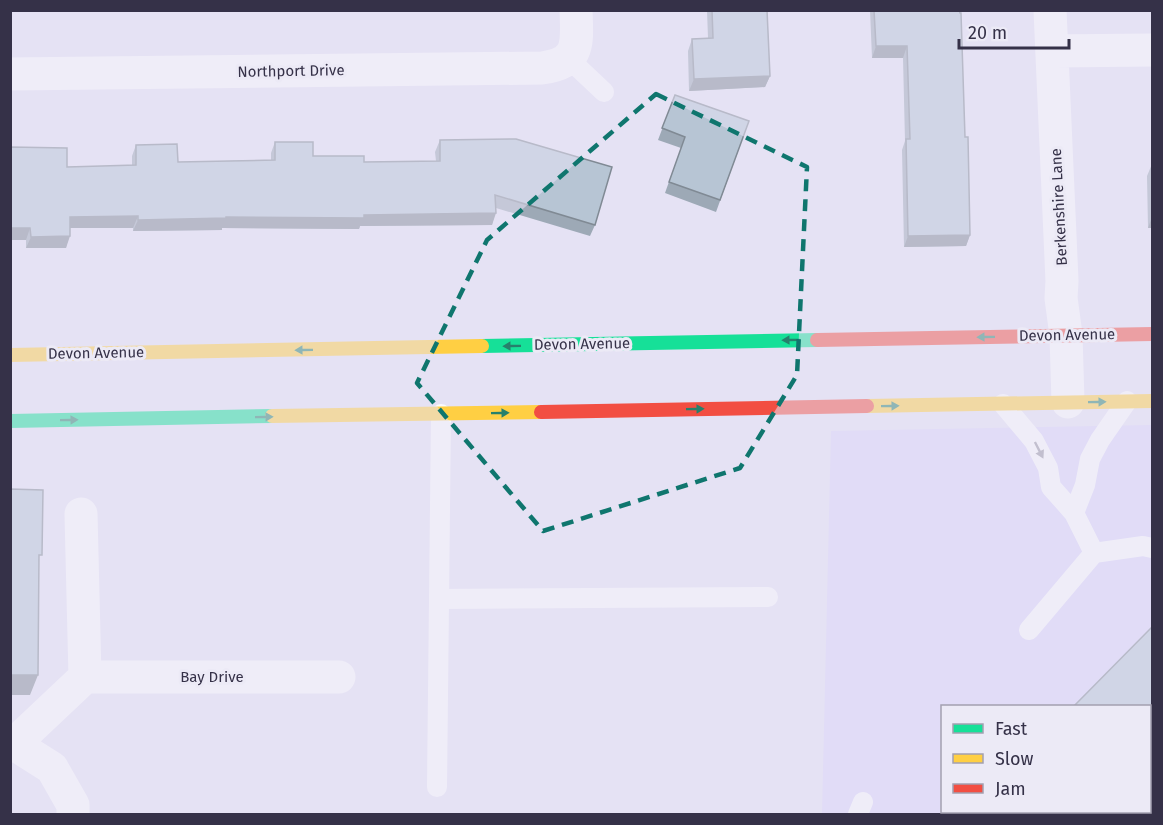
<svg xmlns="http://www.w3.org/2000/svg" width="1163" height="825" font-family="'Fira Sans',sans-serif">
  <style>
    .built { fill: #dbd5fa; fill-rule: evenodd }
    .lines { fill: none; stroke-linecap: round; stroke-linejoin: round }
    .lane { stroke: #fbfbfd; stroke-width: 20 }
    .street { stroke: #fbfbfd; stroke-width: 33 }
    .fast { stroke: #16e098; stroke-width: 14 }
    .slow { stroke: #ffcf43; stroke-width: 14 }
    .jam { stroke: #f24e42; stroke-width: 14 }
    .wall { fill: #9da9b6 }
    .shaded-wall { fill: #808a94 }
    .building { fill: #b7c5d4; stroke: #808a94; stroke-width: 1.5 }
    .oneway { fill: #27806c }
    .oneway2 { fill: #9896a2 }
    .marked { fill: none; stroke: #0f766e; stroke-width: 4.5; stroke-dasharray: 12 8; stroke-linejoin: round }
    .labels { text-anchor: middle; stroke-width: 6; stroke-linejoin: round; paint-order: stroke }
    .street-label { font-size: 15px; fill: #353148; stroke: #eceaf6 }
  </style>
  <rect width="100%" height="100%" fill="#e5e2f4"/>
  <!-- built -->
  <path class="built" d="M1152 425V814H822L831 431ZM942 706H1150V812H942Z"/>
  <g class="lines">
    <!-- lane -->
    <path class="lane" d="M569 59 604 92
      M1003 404 1034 441 1048 468 1051 487 1074 513 1094 553
      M1074 513 1085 485 1090 459 1100 440 1127 401
      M439 599 768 597
      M1029 630 1094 553 1143 546 1152 548
      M437 787 441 414
      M858 814 863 802"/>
    <!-- street -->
    <path class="street" d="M1050 10 1062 281 1061 298 1066 335 1068 402
      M1052 51 1152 50
      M10 74 542 68C581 63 577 43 576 10
      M85 677H339
      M10 744H14L52 768 73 805V814
      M14 744 85 677 81 514"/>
    <!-- fast -->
    <path class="fast" d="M482 346 817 340
      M10 421 272 416"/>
    <!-- slow -->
    <path class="slow" d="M10 355 482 346
      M867 406 1152 401
      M272 416 541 412"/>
    <!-- jam -->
    <path class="jam" d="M817 340 1152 334
      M541 412 867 406"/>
  </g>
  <!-- wall -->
  <path class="wall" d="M707 10H767L770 76 765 87 689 91 688 51 692 39 708 38Z
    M870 10H959L965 137 970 235 966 246 904 247 902 150 905 141 903 58H872Z
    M675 95 749 121 716 212 665 193 681 148 658 140Z
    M440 140 595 225 590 236 496 208 492 225 360 226 359 229 222 228V230L133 231V228H70L66 248H26V240H10L67 167 132 166V156L136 145 178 162 271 160V153L275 142 313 156 364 162 436 161 435 152Z
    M1152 164V228H1148L1147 176Z"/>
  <!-- shaded-wall -->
  <path class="shaded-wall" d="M876 46H907L903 58H872Z
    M770 76 765 87 689 91 694 79Z
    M496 213 492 225 360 226 359 229 222 228V230L133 231 138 220 226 217Z
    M138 216 133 228H66L70 217Z
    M1152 217V228H1148Z
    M10 228H30L26 240H10Z
    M970 235 966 246 904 247 908 236Z
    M70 236 66 248H26L31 237Z
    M10 675H38L30 695H10Z"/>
  <!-- building -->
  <path class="building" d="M712 10H767L770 76 694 79 692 39 713 38Z
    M874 10H959L960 13H961L965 137H968L970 235 908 236 906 139H910L907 46H876Z
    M675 95 749 121 720 200 669 182 685 137 662 128Z
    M516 139 612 167 595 225 495 195 496 213 364 215V218L226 217V218L138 220V216L70 217V236L31 237 30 228H10V147L67 148V167L136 165V145L177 144 178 162 275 160V142H313V156H364V162L440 161V140Z
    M10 489 43 490 42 555H39L38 675H10Z
    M1151 628 1152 630V814H967L970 812H1149V706H1074Z"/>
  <!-- one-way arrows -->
  <defs><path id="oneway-solid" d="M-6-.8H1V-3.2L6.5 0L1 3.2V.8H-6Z" transform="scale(1.5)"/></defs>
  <g class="oneway">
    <use href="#oneway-solid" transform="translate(986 337) rotate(179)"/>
    <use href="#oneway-solid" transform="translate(791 340) rotate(179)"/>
    <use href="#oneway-solid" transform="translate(512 346) rotate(179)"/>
    <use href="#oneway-solid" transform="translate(304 350) rotate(179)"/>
    <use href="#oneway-solid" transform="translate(1097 402) rotate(-1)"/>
    <use href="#oneway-solid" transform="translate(890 406) rotate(-1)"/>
    <use href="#oneway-solid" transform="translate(695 409) rotate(-1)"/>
    <use href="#oneway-solid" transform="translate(500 413) rotate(-1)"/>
    <use href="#oneway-solid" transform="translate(264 417) rotate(-1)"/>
    <use href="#oneway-solid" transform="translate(69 420) rotate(-1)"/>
  </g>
  <use class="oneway2" href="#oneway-solid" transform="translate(1039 450) rotate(63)"/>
  <!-- marked area -->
  <path d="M0 0H1163V825H0ZM656 94 807 167 797 375 740 468 543 531 417 383 487 240Z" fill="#e5e2f4" fill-opacity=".55" fill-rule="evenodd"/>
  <path class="marked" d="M656 94 807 167 797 375 740 468 543 531 417 383 487 240Z"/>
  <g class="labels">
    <!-- street labels -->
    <g class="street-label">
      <text transform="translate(291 71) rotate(-1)" y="5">Northport Drive</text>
      <text transform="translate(1059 207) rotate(-93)" y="5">Berkenshire Lane</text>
      <text transform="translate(1067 335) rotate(-1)" y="5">Devon Avenue</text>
      <text transform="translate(582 344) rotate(-1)" y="5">Devon Avenue</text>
      <text transform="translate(96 353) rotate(-1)" y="5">Devon Avenue</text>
      <text x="212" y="682">Bay Drive</text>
    </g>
  </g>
  <!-- border -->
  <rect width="1163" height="825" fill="none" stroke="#353148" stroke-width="24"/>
  <!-- legend -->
  <rect x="941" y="705" width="210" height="108" fill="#eceaf6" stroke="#a3a0b0" stroke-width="1.5"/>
  <rect x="953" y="724" width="30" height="9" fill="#16e098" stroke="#a3a0b0" stroke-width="1.5"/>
  <text x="995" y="735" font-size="18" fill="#353148">Fast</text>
  <rect x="953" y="754" width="30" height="9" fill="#ffcf43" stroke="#a3a0b0" stroke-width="1.5"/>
  <text x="995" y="765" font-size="18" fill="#353148">Slow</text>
  <rect x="953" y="784" width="30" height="9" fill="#f24e42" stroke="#a3a0b0" stroke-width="1.5"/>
  <text x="995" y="795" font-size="18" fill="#353148">Jam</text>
  <!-- scale -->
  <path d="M959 39v9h110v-9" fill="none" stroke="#353148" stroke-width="3"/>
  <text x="968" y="39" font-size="18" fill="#353148" stroke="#eceaf6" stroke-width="4.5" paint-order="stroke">20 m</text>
</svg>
